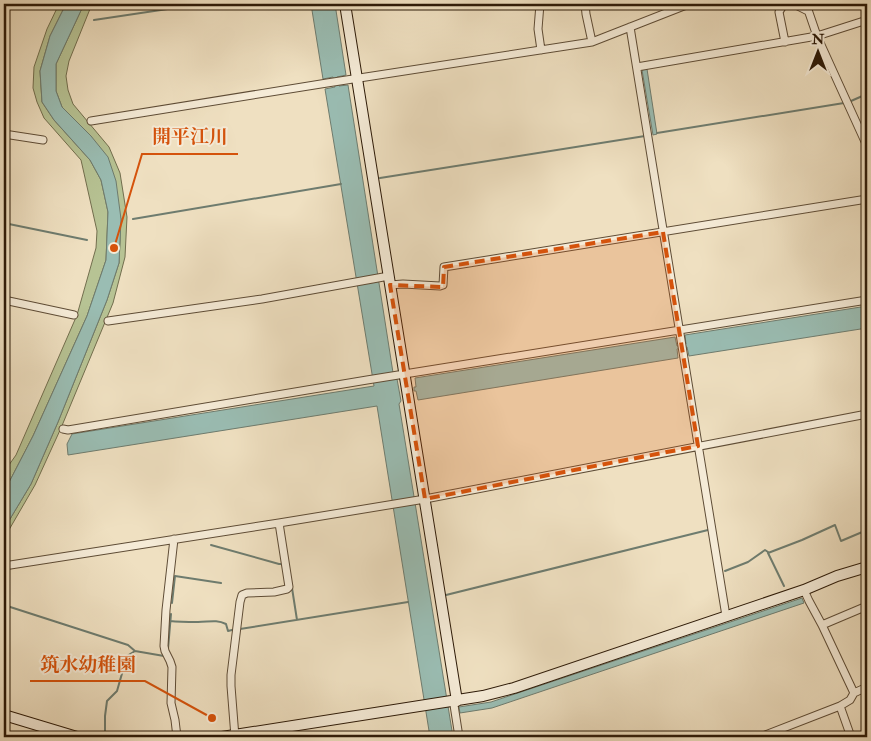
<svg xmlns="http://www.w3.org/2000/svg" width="871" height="741" font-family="'IM FELL Double Pica','Noto Serif JP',serif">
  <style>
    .green { fill: #b7c394; stroke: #726e4e }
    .water { fill: #9abdb3; stroke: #6e7c6f }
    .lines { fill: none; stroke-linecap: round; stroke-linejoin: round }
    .stream { stroke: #6e7c6f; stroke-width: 2 }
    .street-casing { stroke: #5e4c36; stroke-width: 9 }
    .secondary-casing { stroke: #2d1a08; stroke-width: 12 }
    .street { stroke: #f5ebd7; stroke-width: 7 }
    .secondary { stroke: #f5ebd7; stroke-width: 10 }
    .marked { fill: #d5530c; fill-opacity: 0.2; stroke: #d5530c; stroke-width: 4; stroke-dasharray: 10 6; stroke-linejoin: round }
    .leader { fill: none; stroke: #d5530c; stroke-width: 2 }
    .callout-dot { fill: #d5530c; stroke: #f5ebd7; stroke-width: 2 }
    .callout-label { font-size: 19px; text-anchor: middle; font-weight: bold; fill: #d5530c; stroke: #f5ebd7; stroke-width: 4; stroke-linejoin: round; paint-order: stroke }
  </style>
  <rect width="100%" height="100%" fill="#efe0c1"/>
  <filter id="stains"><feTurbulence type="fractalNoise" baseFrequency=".004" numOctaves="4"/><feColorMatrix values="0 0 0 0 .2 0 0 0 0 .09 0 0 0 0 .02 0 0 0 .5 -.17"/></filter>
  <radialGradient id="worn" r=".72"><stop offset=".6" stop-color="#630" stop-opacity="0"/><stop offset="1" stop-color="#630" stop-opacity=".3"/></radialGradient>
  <!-- green -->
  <path class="green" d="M59 4H66L50 36 40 71 42 102 54 120 90 160 101 180 108 212 106 260 87 316 33 436 4 492V472L16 455 77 315 96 248 97 231 81 160 44 118 37 102 33 88 34 67 47 29Z
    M84 4H92L69 61 66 76 68 90 73 104 109 147 120 173 127 217 125 257 113 303 61 428 35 485 6 535 4 541V529L31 484 58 422 107 300 119 263 121 219 91 136 62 107 56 91V64Z"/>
  <!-- water -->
  <path class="water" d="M66 4H84L56 64V91L62 107 91 136 108 157 116 181 121 219 119 263 107 300 58 422 31 484 4 529V492L33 436 87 316 106 260 108 212 101 180 90 160 54 120 42 102 40 71 50 36Z
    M311 4H335L346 75 337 77 339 86 348 85 394 379H397L401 401 399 404 453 737H430L377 406 68 455 67 444 72 434 374 386 325 89 335 87 333 77 323 79Z
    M647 69 657 134 653 135 642 70Z
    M867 306V328L689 356 687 347 677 349 678 358 418 400 416 391H414V387H416L415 378 675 337 677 346 686 344 685 335Z
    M802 598 804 603 492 708 460 713 459 707 491 702Z"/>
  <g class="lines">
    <!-- stream -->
    <path class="stream" d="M32 4H36
      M94 20 201 4
      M851 101 867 94
      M657 133 844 103
      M380 178 645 136
      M133 219 341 184
      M4 223 87 240
      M211 545 279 564H282
      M725 571 748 562 765 550 768 552
      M784 586 768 553 802 540 835 525 841 541 867 530
      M292 588 297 620
      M446 595 708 530
      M172 603 175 576 221 583
      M4 605 128 645 135 651
      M170 621C179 622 189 622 198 622 209 622 216 619 226 624L228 631 232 630
      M240 629 408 602
      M168 649 171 614
      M107 737H105V716L107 701 117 691 127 656 135 651 164 656"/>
    <defs>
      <path id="street" d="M540 4 538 29 541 50
        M585 4 586 14 592 42
        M784 4 779 12 785 42
        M794 4 808 11
        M806 4 817 36 867 146
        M630 27 726 616
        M637 67 817 36 867 20
        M91 121 327 83 592 42 689 4
        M4 134 43 140
        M390 285 403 284 440 286 443 285 444 267 867 199
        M4 300 74 315
        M108 321 262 299 389 276
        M63 429 68 430 367 380 867 300
        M174 539 166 610 164 646 165 651 170 661 172 667 171 703 175 720 177 737
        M4 566 279 523 425 499 867 414
        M804 590 809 601 822 625 854 693
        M822 625 867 606
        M457 701 454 705 459 737
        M840 706 851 737
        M235 737 231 686V675L240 602 242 595 247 593 274 592 287 589 289 587 279 523
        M760 737 840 706 850 700 854 693 867 687"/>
      <path id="secondary" d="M345 4 457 701
        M4 715 77 737
        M222 737 483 696 514 688 804 590 837 576 867 567"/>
    </defs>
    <!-- street casing -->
    <use href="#street" class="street-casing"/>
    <!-- secondary casing -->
    <use href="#secondary" class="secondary-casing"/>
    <!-- street -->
    <use href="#street" class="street"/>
    <!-- secondary -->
    <use href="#secondary" class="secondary"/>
  </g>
  <!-- marked area -->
  <path class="marked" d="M663 232 698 446 425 499 390 285 443 287 444 267Z"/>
  <!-- callouts -->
  <path class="leader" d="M114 248L142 154H238M212 718L145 681H30"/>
  <g class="callout-dot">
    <circle cx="114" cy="248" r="5"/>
    <circle cx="212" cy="718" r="5"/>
  </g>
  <g class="callout-label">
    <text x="190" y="143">開平江川</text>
    <text x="88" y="671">筑水幼稚園</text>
  </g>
  <!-- margin -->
  <rect width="871" height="741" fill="none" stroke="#efe0c1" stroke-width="20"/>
  <rect x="5" y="5" width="861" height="731" fill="none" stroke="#2d1a08" stroke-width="2.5"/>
  <rect x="10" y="10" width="851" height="721" fill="none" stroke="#2d1a08"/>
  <!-- north arrow -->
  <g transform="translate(818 52)" stroke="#f5ebd7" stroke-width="4" paint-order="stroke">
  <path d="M0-4L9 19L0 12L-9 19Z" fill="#2d1a08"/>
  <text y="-8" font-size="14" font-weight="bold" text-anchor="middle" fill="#2d1a08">N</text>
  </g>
  <rect width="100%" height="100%" filter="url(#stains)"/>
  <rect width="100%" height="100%" fill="url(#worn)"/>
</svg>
